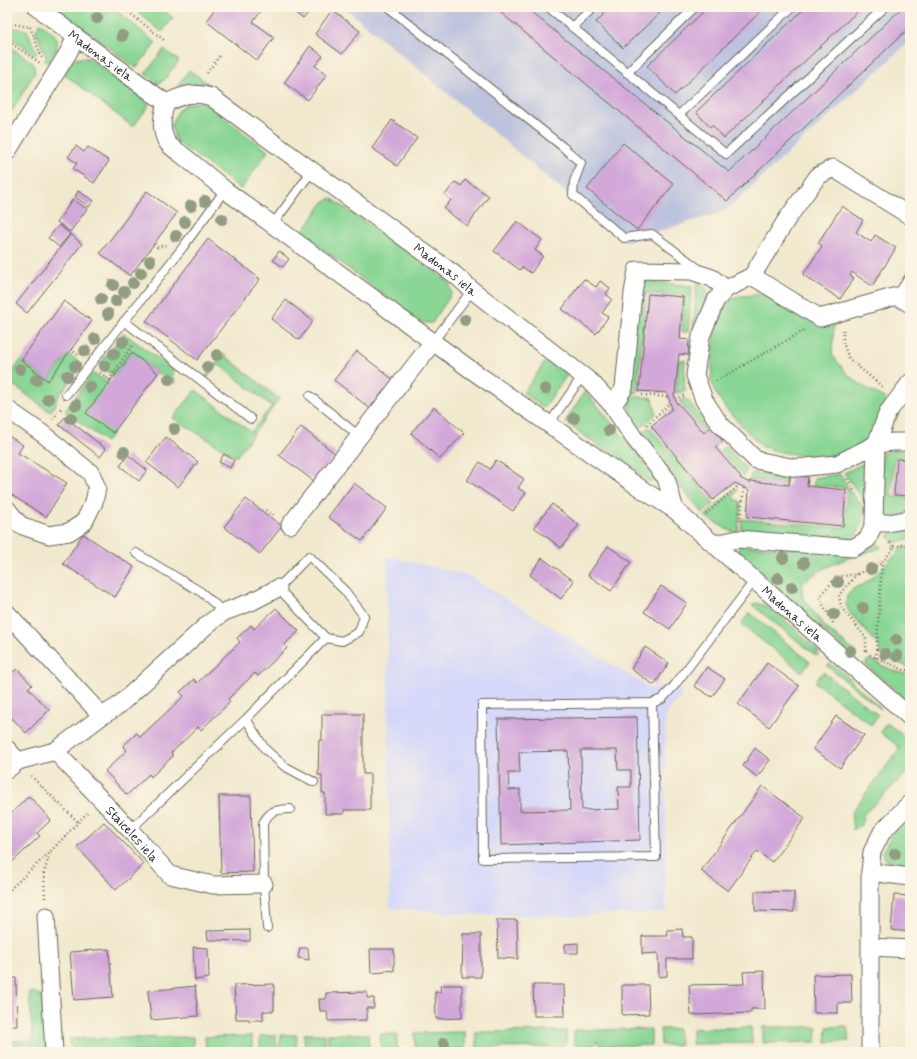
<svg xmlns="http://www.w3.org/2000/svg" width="917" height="1059" font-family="Mynerve,sans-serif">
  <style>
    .built { fill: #d5d8f9 }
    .industrial { fill: #bdc3de }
    .green { fill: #89d695; stroke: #527958 }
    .building { fill: #d2a8d9; fill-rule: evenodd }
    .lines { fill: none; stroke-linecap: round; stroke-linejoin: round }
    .lane-casing { stroke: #67645a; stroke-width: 10 }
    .street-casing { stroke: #67645a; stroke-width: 19 }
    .path { stroke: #67645a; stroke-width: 2.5; stroke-dasharray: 1 3; stroke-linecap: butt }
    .lane { stroke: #fff; stroke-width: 8 }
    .street { stroke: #fff; stroke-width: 17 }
    .tree { fill: #919c83 }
    .labels { text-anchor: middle; stroke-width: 3; stroke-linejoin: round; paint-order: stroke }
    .street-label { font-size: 13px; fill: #1c1c1c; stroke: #fcf5e5 }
  </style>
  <rect width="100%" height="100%" fill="#fcf5e5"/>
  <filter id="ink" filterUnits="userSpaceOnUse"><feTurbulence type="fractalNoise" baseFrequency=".025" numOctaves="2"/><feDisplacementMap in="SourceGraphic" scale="8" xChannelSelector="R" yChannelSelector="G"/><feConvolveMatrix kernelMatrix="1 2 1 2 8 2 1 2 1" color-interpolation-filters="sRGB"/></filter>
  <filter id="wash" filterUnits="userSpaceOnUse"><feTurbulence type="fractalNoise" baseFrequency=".012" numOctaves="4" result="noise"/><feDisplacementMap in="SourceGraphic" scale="16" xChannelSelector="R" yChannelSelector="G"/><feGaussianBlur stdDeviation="0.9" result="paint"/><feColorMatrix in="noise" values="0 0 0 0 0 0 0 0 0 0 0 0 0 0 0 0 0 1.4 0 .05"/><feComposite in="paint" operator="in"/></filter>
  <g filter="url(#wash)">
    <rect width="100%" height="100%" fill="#f1e9ce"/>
    <!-- built -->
    <path class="built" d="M387 556 468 575 650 688 664 687 668 682 683 694 665 716 666 912 575 916 481 915 390 908Z"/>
    <!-- industrial -->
    <path class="industrial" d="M344 7H910V41L725 211 625 242Z"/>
    <!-- green -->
    <path class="green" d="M56 7H112L156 43 136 68Z
      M131 7H159L173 18 162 32Z
      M40 23C61 38 62 41 48 63L45 61 46 56 37 35 36 29Z
      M8 27 27 30 37 53 34 55 12 38Z
      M7 47 12 48 33 63 35 72 12 111H7Z
      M164 49 179 61 164 80 158 83 145 74Z
      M81 58H88L148 103V107L133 127 64 74 73 59Z
      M189 70 210 85 193 83 177 86Z
      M203 102 268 151 241 189 176 141 171 126C179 106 182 103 203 102Z
      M331 198 449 282 452 293 432 323H420L306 236 304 229 324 202Z
      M641 277 653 278 654 282 692 286 688 332H682L684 295 646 293 637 393H631L636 290Z
      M697 282C717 290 704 302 698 315 695 319 694 325 693 330Z
      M767 294 826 325 834 323 832 355 848 375 864 387 886 399 878 422 866 444 829 459 780 452 762 447 726 409 715 392 711 380 715 330 722 310 731 300 740 296Z
      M123 334 126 335 175 371 172 375 175 383 158 373 132 353 114 376 99 365Z
      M68 354 82 364 56 400V404L50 412 7 380 21 360 48 381Z
      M223 354 279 399 236 457 173 418 196 390 251 432 272 406 218 364 206 379 205 378Z
      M548 358 567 375 544 408 523 393Z
      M679 360H685L684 384 686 391 676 393Z
      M93 373 109 384 113 433 106 442 65 411Z
      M585 391 656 476V482L648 481 565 422Z
      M630 396 653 398 656 414 636 432C631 420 629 409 630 396Z
      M687 399 708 426 703 430 679 401Z
      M649 427 714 504 703 513 638 436Z
      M726 446 747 470 743 477 720 450Z
      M894 450 910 452V458L895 457 891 496 910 498V514L881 520 882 454Z
      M866 462 868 472 864 501 844 473Z
      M752 473 786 476V483L749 480Z
      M840 474 848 488 864 508C862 525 862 533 847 541L741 533 742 519 844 528 848 488 813 485 814 478Z
      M736 488 738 489 733 498 741 502 738 533 726 529 705 516Z
      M910 526V538L893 543 888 536 899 529Z
      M879 544 881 548C854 556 824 564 803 583L802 596 815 614 824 626 856 653 854 657 738 555 737 550 740 546 860 551Z
      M910 547V667H908L882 656 879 646 850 613 846 605 847 596 854 588 863 585 875 575 902 548Z
      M757 603C778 609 801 636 818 651L819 654 817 656 752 605Z
      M750 613 810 662 802 672 741 624Z
      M869 659 894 671 910 675V703L865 664Z
      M830 664 840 670 881 709 827 666Z
      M823 672 878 715 871 725 815 682Z
      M887 723 910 741V770L864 814 861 825 853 830 851 813 900 748 880 732Z
      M910 814V867H905L887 861 882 852 897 825Z
      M29 992 36 993 41 996 45 1021 47 1050 45 1052H7V1041H33Z
      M847 1026 849 1041 826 1042 827 1027Z
      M751 1027 752 1043 692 1044V1029Z
      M763 1027H817L816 1042 763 1043Z
      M651 1029V1045L600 1046 597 1041 593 1046H576L574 1043V1030Z
      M660 1029H678L680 1045H661Z
      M566 1031V1043L562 1047 477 1048 476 1032Z
      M465 1032V1049H415V1033Z
      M304 1034H325V1051H305Z
      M328 1034H368L369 1051H328Z
      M380 1034H397V1050H381Z
      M276 1035 277 1052H260V1036Z
      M281 1035H297L296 1051 279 1052Z
      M252 1036V1052H206L205 1037Z
      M193 1037V1052H82L70 1045 69 1039Z"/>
    <g id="blocks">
      <!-- building -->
      <path class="building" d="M216 7H264L253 22 274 37 257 61 206 21Z
        M288 7H313L303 19Z
        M494 7H525L729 172 903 7H910V27L727 201Z
        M611 7H666L623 48 596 22Z
        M708 7H765L675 95 647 66Z
        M806 7H862L724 138 712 125 710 127 696 112Z
        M332 10 360 31 342 54 315 34Z
        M310 46 323 56 315 66 327 74 308 100 284 83Z
        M392 120 417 138 397 166 372 148Z
        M623 143 674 184 637 230 587 189Z
        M76 146 84 152 88 147 109 161 94 183 73 169 77 163 68 157Z
        M465 180 489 196 467 226 444 209 451 200 445 195 455 182 461 186Z
        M78 191 94 201 89 207 75 197Z
        M147 191 177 213 130 276 100 253Z
        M73 199 87 209 70 232 57 222Z
        M842 206 863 220 856 232 871 242 875 235 896 248 872 286 852 272 850 276 854 278 840 299 803 275 822 246 818 243Z
        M517 221 542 240 535 250 543 256 531 273 522 267 520 270 494 251Z
        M59 225 70 234 59 247 48 238Z
        M71 234 82 244 27 313 16 304Z
        M208 239 260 279 197 360 146 321Z
        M279 251 289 259 283 267 273 260Z
        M584 279 596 287 600 281 610 288 606 294 612 299 602 313 608 317 596 334 562 309Z
        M648 294 683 297 680 339 689 340 688 355 679 354 675 394H674L677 404 678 403 704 433 711 427 723 441 715 447 741 477 740 478 750 483V481L789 485 790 476 808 477 807 486 846 490 843 526 747 517 749 490 735 483 713 500 651 426 672 409 667 393 639 391Z
        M286 300 313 321 299 340 271 319Z
        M64 301 92 321 48 381 21 360Z
        M357 351 396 382 373 411 334 380Z
        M132 353 158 373 113 433 86 413Z
        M434 407 464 433 440 459 411 433Z
        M65 417 106 449 100 457 59 425Z
        M301 427 336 454 315 482 279 455Z
        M7 435 23 445 18 453 67 483 46 517 7 492Z
        M166 437 198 462 178 487 146 462Z
        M224 454 234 460 230 468 219 462Z
        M128 455 147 470 139 481 120 466Z
        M897 459 910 460V496L894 495Z
        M496 460 524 479 518 488 526 493 513 511 467 480 480 462 490 469Z
        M354 483 387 508 362 541 328 517Z
        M246 499 282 526 260 554 224 527Z
        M552 504 579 525 561 548 534 527Z
        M83 534 134 567 115 597 63 564Z
        M608 546 631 562 611 591 588 575Z
        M542 558 574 581 561 599 530 575Z
        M661 586 687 603 670 629 644 612Z
        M276 608 299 631 284 645 287 648 258 676 255 673 228 699 230 702 201 730 198 727 171 753 173 756 151 777 149 774 127 795 105 771 127 750 123 746 137 733 140 737 184 696 180 692 194 679 197 683 240 642 237 638 251 625 254 629Z
        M645 647 669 663 654 685 631 669Z
        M767 663 799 686 769 727 738 704Z
        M7 666 13 672 17 669 32 685 28 688 49 710 26 733 12 718 9 721 7 719Z
        M707 667 725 679 712 697 694 686Z
        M322 714H363V774H370V810H344V814H325V793H322V775H318L319 740H322Z
        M836 716 864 735 840 768 813 749Z
        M637 717 640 840 501 845 498 719ZM581 750H617L618 770H631V787H618L619 809 582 810ZM568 751 570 810 520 811V789L509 790 508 773H520L519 752Z
        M755 748 770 760 757 777 743 766Z
        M762 786 805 818 772 862 757 851 728 891 701 871Z
        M29 796 51 820 37 833 40 836 10 864 8 861 7 862V817Z
        M219 796H251L253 872 221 873Z
        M104 822 144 864 116 890 77 847Z
        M755 891 794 892V912L755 911Z
        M894 895 910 896V932L891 930Z
        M497 920H517L518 959 498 958Z
        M682 929 683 937H692V959H667V976L659 977 658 953 642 954V936H668L667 930Z
        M250 930V941L208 940 207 931Z
        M463 934H481V977H462Z
        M578 943V953H565V944Z
        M193 947 208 948 209 978 195 980Z
        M300 948H308L309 960 298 958Z
        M109 949 113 997 74 1000 70 952Z
        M370 949H394V971L385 970V972L371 973Z
        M764 971 765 1009H751V1013L691 1015 689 985 744 984 743 972Z
        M851 974 852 1003H838V1013H814L813 975Z
        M7 978H16L17 1026H7Z
        M274 984V1011H263V1021L260 1020H252L249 1022V1019H236L234 985Z
        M440 985H462V1018L436 1019 435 992H441Z
        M533 985H564L565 1016H534Z
        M622 985H648L649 1014 622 1015Z
        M195 986 198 1016 151 1020 148 991Z
        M367 992V998H374V1008H367V1020L328 1021 327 1011H320L319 999H326V993Z"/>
    </g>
  </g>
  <g filter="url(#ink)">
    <use href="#blocks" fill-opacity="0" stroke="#67645a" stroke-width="1"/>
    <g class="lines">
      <defs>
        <path id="lane" d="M388 7 563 147 581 163 574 182 573 195 624 238 652 234 699 269
          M548 7 726 154 885 7
          M572 27 594 7
          M627 73 695 7
          M679 115 792 7
          M273 224 312 171
          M897 296 910 276
          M124 321 251 419
          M433 342 472 290
          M66 395 183 247 225 190
          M310 396 359 436
          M549 424 583 375
          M136 553 201 592 224 612
          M652 703 482 705 483 859 656 857 652 703 662 699 674 686 754 581
          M246 719 265 749 284 766 314 782
          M130 830 246 719 326 638 278 588 309 556 345 591 364 616 359 632 342 641 326 638
          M267 928 264 884 263 823C271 810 274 810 290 809"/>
        <g id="street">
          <path id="s1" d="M37 7 76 37 166 103"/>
          <path id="s2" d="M166 103C183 95 193 91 211 97L454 274 472 290 592 383 612 405 634 438 666 478 675 510 910 717"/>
          <path d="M166 103C162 115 160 131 167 142 170 147 177 151 181 154 196 166 211 178 225 190L470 369 643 490 675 510"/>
          <path d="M7 152 68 53 76 37"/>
          <path d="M752 276 820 318 897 296 910 304"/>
          <path d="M910 383 888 412 876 444 894 442H910"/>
          <path d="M612 405 618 398 624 388 633 293 637 270 691 271 712 278 726 289"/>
          <path d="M7 409 43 434 91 473 97 488 94 502 84 522 69 532 49 535 20 525 7 509"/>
          <path d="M874 523H888L910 519"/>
          <path d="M290 525 433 342"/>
          <path d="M714 544 738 539 853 548 868 539 874 523 876 444 837 464 796 468 756 460 719 423 704 400 695 375 701 336 716 300 726 289 752 276 787 219 818 176 833 168 910 216"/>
          <path d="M7 613 102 716"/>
          <path id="s3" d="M7 749 18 761 55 751 130 830 170 875 213 885 264 884"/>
          <path d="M55 751 102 716 118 706 208 624 224 612 251 602 278 588"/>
          <path d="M7 770 18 761"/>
          <path d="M870 872 910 877"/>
          <path d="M46 916 54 1052"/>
          <path d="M871 947 910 949"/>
          <path d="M870 1052V872L872 852 882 832 910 803"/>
        </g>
      </defs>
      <!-- lane casing -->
      <use href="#lane" class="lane-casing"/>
      <!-- street casing -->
      <use href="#street" class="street-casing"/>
      <!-- path -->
      <path class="path" d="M122 7 164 40
        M7 23 30 27
        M30 27 42 58
        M7 38 9 42 40 63
        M207 73 221 54
        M154 244 157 247 166 245
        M843 330V343L849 359 884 388
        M71 349 79 356
        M100 373 111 381
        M109 380 132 346
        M716 381 805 330
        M642 395 668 397
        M675 398 684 396
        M53 419 62 407
        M647 425 670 403
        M847 479 855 492
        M266 510 274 516
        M706 514 739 485
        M740 521 744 488
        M894 547 910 543
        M857 574 839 595 841 607 866 638V653
        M833 623 822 603 820 598 824 591 837 577 857 574 882 563 894 547 890 542
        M870 655 904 670H910
        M876 658 882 563
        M31 776 78 822
        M7 892 49 853
        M45 898 44 873 50 852 87 813"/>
      <!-- lane -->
      <use href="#lane" class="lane"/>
      <!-- street -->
      <use href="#street" class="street"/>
    </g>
    <!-- trees -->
    <g class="tree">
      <circle cx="97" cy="18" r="6"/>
      <circle cx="122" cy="36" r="6"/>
      <circle cx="205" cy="201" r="6"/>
      <circle cx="191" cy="206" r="6"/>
      <circle cx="222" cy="219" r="6"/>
      <circle cx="185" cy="222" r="6"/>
      <circle cx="176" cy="236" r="6"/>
      <circle cx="150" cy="261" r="6"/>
      <circle cx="141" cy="273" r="6"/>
      <circle cx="133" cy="283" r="6"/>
      <circle cx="113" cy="285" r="6"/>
      <circle cx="124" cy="292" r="6"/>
      <circle cx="101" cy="299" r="6"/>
      <circle cx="116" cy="301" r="6"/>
      <circle cx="108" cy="314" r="6"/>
      <circle cx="465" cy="320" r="6"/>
      <circle cx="95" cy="339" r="6"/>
      <circle cx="123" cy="342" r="6"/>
      <circle cx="85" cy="351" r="6"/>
      <circle cx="114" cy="354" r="6"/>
      <circle cx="217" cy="355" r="6"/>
      <circle cx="75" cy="366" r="6"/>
      <circle cx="105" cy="366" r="6"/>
      <circle cx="207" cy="367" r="6"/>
      <circle cx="20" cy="369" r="6"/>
      <circle cx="67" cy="376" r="6"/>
      <circle cx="169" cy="379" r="6"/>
      <circle cx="36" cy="380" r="6"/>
      <circle cx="90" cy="387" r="6"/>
      <circle cx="545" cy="389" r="6"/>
      <circle cx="48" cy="399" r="6"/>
      <circle cx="76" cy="405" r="6"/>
      <circle cx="71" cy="418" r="6"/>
      <circle cx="574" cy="418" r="6"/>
      <circle cx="174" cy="429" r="6"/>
      <circle cx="609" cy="430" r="6"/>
      <circle cx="124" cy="452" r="6"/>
      <circle cx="783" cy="558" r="6"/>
      <circle cx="804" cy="563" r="6"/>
      <circle cx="871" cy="569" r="6"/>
      <circle cx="778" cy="578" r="6"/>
      <circle cx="838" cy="582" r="6"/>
      <circle cx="792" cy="587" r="6"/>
      <circle cx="863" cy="608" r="6"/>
      <circle cx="834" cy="614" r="6"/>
      <circle cx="896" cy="640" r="6"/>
      <circle cx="850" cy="651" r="6"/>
      <circle cx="885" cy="654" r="6"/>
      <circle cx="897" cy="656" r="6"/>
      <circle cx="895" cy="854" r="6"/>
      <circle cx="444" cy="1043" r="6"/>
    </g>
  </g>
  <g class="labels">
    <!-- street labels -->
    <g class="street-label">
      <text dy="5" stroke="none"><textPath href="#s1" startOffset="80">Madonas iela</textPath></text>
      <text dy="5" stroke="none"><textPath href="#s2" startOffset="338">Madonas iela</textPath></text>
      <text dy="5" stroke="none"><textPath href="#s2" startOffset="834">Madonas iela</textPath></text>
      <text dy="5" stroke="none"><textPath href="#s3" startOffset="168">Staiceles iela</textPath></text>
    </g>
  </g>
  <!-- margin -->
  <rect width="917" height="1059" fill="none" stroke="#fcf5e5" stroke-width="24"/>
</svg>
